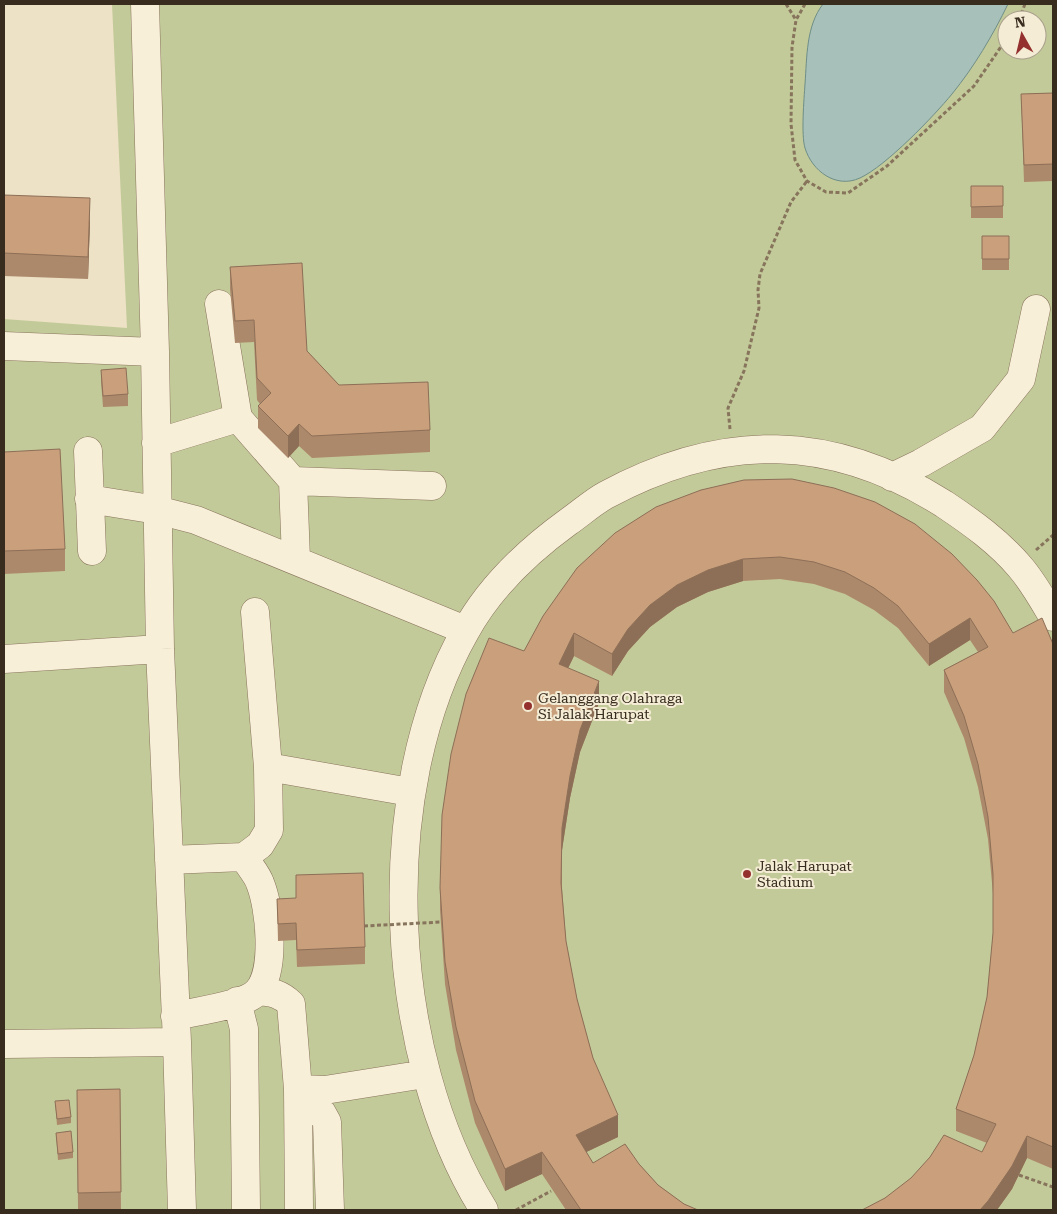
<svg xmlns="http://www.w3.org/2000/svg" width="1057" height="1214" font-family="'Roboto Serif',serif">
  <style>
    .green { fill: #c3ca99; fill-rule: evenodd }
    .water { fill: #a7c0b9; stroke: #6e8e87 }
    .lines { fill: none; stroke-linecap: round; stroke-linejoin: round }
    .minor-casing { stroke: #87745c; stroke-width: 29 }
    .path { stroke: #87745c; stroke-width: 3; stroke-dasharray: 4 2.5; stroke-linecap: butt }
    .minor { stroke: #f8efd8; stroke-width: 28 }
    .path-bridge { stroke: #87745c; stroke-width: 3; stroke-dasharray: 4 2.5; stroke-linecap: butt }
    .wall { fill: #ad896b }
    .shaded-wall { fill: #8d6f57 }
    .building { fill: #c99f7c; stroke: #8d6f57 }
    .poi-dot { fill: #94302e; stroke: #f4ecd4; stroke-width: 2 }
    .labels { text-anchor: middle; stroke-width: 4; stroke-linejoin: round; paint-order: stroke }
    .poi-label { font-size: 14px; fill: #382c1f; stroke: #f4ecd4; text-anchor: start }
  </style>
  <rect width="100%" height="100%" fill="#ede2c5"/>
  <!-- green -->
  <path class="green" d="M112 4H1053V1210H4V319L127 328ZM1007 20H1037V50H1007Z"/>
  <!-- water -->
  <path class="water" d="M823 4H1008C993 35 974 67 952 94 934 116 886 166 860 178 836 189 812 171 805 148 801 135 804 99 805 84 807 57 806 26 823 4Z"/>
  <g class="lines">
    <defs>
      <path id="minor" d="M145 4 155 352 160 649 177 1042 182 1210
        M219 304 238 418 293 481 296 559
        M4 346 155 352
        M156 443 238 418
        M88 451 92 551
        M892 477 921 463 982 428 1021 379 1036 309
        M293 481 432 486
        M89 499 157 510 196 520 465 630
        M4 659 160 649
        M268 767 410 792
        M169 860 244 857 260 845 269 830 268 767 255 612
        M258 991C272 992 281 994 291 1004L298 1089 299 1210
        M237 1001 244 1029 246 1210
        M175 1016C195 1011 245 1006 258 991 276 970 270 908 260 883 257 874 249 866 244 857
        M4 1044 177 1042
        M298 1089 322 1113 327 1122 330 1210
        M298 1089 325 1090 425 1074
        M484 1210C387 1055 374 792 465 632 489 588 528 551 568 522 581 513 593 502 606 495 723 432 832 433 944 504 971 522 999 542 1020 567 1033 582 1043 600 1053 617"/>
    </defs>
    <!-- minor casing -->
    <use href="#minor" class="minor-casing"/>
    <!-- path -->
    <path class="path" d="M786 4 796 20
      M805 4 796 20 792 47 791 124 795 160 807 181 826 192 848 193 887 166 974 86 1007 38
      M1019 20 1025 4
      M730 429 728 408 744 371 759 308 758 290 760 274 791 202 807 181
      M1036 550 1053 535
      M1019 1175 1053 1187
      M516 1210 551 1191"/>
    <!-- minor -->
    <use href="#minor" class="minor"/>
    <!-- path-bridge -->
    <path class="path-bridge" d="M364 926 441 922"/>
  </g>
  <!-- wall -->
  <path class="wall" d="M1053 93V181L1024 182 1021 94Z
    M971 186H1003V218H971Z
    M4 195 90 221 88 279 4 276Z
    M982 236H1009V270H982Z
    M230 267 307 351 339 385 430 430V452L312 458 299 446 288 458 258 428V406L260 404 257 400 254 342 235 343 230 289Z
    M101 370 128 394V406L103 407 101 381Z
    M4 452 65 549V571L4 574Z
    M701 490 1013 633 1053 644V1169L1027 1158 1012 1189 997 1210H862L982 1152 987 1143 956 1131V1109L974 1055 987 997 993 933V894L988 839 978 787 964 738 944 692V670L978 652 970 640 929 666 898 628 874 610 845 594 814 584 780 579 743 581 708 592 677 607 650 627 628 651 612 676 574 656 568 668 599 703 580 752 570 798 562 850V888L566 941 577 999 593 1058 618 1137 586 1152 593 1163 639 1164 658 1185 684 1204 698 1210H566L542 1174 505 1191 475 1123 456 1050 445 984 440 910V888L524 651Z
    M277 899 365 947V964L297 967 296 940 278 941Z
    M120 1089 121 1209 78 1210 77 1090Z
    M55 1101 71 1117V1123L57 1125Z
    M56 1133 73 1152V1158L58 1160Z"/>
  <!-- shaded-wall -->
  <path class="shaded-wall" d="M90 198V221L88 279V257Z
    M299 424V446L288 458V436Z
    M743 559V581L708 592 677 607 650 627 628 651 612 676V654L628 629 650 605 677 585 708 570Z
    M970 618V640L929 666V644Z
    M574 633V656L559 687V664Z
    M599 681V703L580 752 570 798 562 850 561 905 562 828 570 776 580 730Z
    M618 1115V1137L576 1157V1135Z
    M1027 1136V1158L1012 1189 997 1210H980Z
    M542 1152V1174L505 1191V1169Z"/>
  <!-- building -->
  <path class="building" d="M1053 93V164L1024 165 1021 94Z
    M971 186H1003V206L971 207Z
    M4 195 90 198 88 257 4 253Z
    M982 236H1009V259H982Z
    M302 263 307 351 339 385 428 382 430 430 312 436 299 424 288 436 258 406 271 393 257 378 254 320 235 321 230 267Z
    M126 368 128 394 103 396 101 370Z
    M60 449 65 549 4 551V452Z
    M792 479 834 488 875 502 915 524 952 554 977 580 994 601 1013 633 1042 618 1053 644V1147L1027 1136 1012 1166 988 1201 980 1210H862L885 1198 911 1178 930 1157 944 1135 982 1152 996 1124 956 1109 974 1055 987 997 993 933V874L988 817 978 764 964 716 944 670 988 647 970 618 929 644 898 606 874 588 845 572 814 562 780 557 743 559 708 570 677 585 650 605 628 629 612 654 574 633 559 664 599 681 580 730 570 776 562 828 561 883 566 941 577 999 593 1058 618 1115 576 1135 593 1163 625 1144 639 1164 658 1185 684 1204 698 1210H581L542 1152 505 1169 475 1101 456 1027 445 962 440 888 442 815 451 754 466 694 489 638 524 651 543 616 577 568 615 533 656 507 701 490 744 480Z
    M363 873 365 947 297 950 296 923 278 924 277 899 296 898V875Z
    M120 1089 121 1192 78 1193 77 1090Z
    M69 1100 71 1117 57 1119 55 1101Z
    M71 1131 73 1152 58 1154 56 1133Z"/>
  <!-- markers -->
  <g class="poi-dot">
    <circle cx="528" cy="706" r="5"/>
    <circle cx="747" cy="874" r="5"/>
  </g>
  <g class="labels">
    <!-- poi labels -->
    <g class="poi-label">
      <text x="538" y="703">Gelanggang Olahraga<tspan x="538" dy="16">Si Jalak Harupat</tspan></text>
      <text x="757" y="871">Jalak Harupat<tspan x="757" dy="16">Stadium</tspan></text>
    </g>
  </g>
  <!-- border -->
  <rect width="1057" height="1214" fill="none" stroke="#382c1f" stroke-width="10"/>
  <!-- north arrow -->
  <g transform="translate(1022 35) rotate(352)"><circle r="24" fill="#f4ecd4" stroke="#a99f8c"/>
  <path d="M0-4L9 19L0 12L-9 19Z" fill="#94302e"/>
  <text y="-8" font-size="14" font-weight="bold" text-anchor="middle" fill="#382c1f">N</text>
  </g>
</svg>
